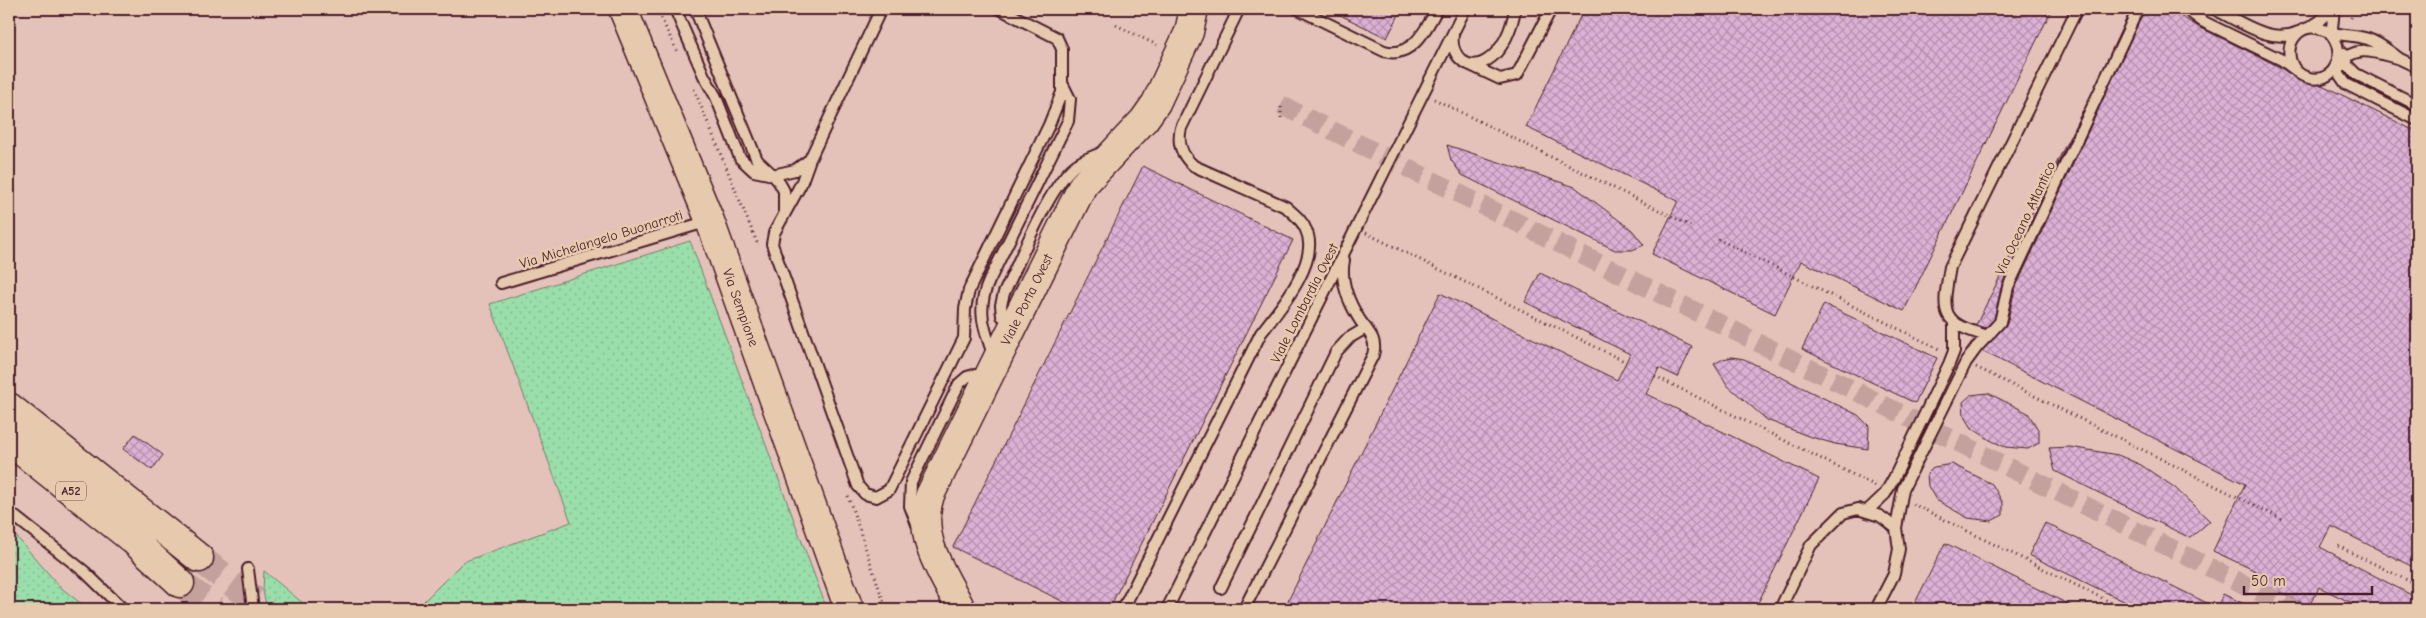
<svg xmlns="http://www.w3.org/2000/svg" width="2426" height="618" font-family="'Comic Neue',sans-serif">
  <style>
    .grass { fill: url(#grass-dots); stroke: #727e6b }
    .building { fill: url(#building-cross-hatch); stroke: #4a1f2b }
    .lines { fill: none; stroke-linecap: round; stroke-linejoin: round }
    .street-tunnel { stroke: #c5a19d; stroke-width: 19; stroke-dasharray: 19 9; stroke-linecap: butt }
    .highway-tunnel { stroke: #c5a19d; stroke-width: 28; stroke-dasharray: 28 14; stroke-linecap: butt }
    .lane-casing { stroke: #4a1f2b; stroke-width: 14 }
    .secondary-casing { stroke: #4a1f2b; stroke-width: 31 }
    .primary-casing { stroke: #4a1f2b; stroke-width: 31 }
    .highway-casing { stroke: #4a1f2b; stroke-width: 31 }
    .path { stroke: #4a1f2b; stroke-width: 3; stroke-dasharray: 1 4; stroke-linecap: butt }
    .lane { stroke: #e7caae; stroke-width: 10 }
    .secondary { stroke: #e7caae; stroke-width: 28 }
    .primary { stroke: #e7caae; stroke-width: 28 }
    .highway { stroke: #e7caae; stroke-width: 28 }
    .labels { text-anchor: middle; stroke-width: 5; stroke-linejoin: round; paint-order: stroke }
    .shield { fill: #e7caae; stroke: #795252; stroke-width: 1 }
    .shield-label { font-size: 12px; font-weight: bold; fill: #4a1f2b }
    .street-label { font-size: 14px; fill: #4a1f2b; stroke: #e7caae }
  </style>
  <defs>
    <pattern id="grass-dots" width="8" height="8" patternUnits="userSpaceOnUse" patternTransform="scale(1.25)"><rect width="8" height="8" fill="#99deab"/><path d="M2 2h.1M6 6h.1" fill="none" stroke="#85be93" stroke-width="1.8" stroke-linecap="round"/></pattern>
    <pattern id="building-cross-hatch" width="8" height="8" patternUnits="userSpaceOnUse" patternTransform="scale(1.25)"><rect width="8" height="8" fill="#ddb1d5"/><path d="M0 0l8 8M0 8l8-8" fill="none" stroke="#b58fad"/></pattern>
  </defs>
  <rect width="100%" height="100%" fill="#e4c2ba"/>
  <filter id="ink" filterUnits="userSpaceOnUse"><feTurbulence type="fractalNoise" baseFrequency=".02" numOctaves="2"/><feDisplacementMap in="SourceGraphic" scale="10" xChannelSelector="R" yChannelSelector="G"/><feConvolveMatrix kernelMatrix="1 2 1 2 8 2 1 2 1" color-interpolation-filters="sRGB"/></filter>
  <g filter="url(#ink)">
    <!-- grass -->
    <path class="grass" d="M690 241 827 609H416L463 562 571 522 490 304Z
      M9 528 60 587 88 609H9Z
      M264 571 310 609H267L263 591Z"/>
    <!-- building -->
    <path class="building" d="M1328 9H1402L1387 38Z
      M1584 9H2052L1904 311 1801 261 1775 314 1652 254 1678 201 1526 127Z
      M2145 9H2168L2199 27 2278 66 2303 83 2322 85 2417 132V569L2331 526 2320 547 2417 598V609H2364L2319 587 2310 607 2254 580 2258 572 2213 551 2245 484 1982 351 2007 324 2015 289Z
      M2083 110 2002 284 1994 319 1985 328 1976 325Z
      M1447 145 1575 187 1632 230 1644 245 1632 250H1615L1462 175 1451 160Z
      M1143 166 1293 240 1109 609H1078L953 547Z
      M1540 273 1692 347 1678 377 1659 368 1646 394 1819 479 1755 609H1284L1440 293 1617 380 1630 354 1525 302Z
      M1824 304 1937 358 1915 403 1802 349Z
      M1732 357 1744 359 1858 415 1869 426 1868 449 1835 444 1808 436 1767 420 1728 386 1714 364 1723 359Z
      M1988 393 2028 413 2039 431V443L2028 449 2005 447 1990 440 1972 428 1964 415 1963 402 1971 395Z
      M135 434 163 455 152 470 123 449Z
      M2070 447 2118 455 2141 465 2174 487 2210 521 2190 538 2055 471 2049 448Z
      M1952 464 1992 484 2003 503V515L1991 521 1968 518 1936 500 1928 486 1927 474 1934 467Z
      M2045 523 2217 608 2223 594 2255 609H2140L2029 555Z
      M1945 543 2078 609H1912Z"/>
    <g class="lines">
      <!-- street-tunnel -->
      <path class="street-tunnel" d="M1281 105 2293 609"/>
      <!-- highway-tunnel -->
      <path class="highway-tunnel" d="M199 558 267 609
        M180 583 215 609"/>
      <defs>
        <path id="lane" d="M675 9 704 76 716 97 740 158 754 171 773 175 779 182 784 191V211
          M695 9 757 160 773 175 795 170 809 160
          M881 9 810 159 801 184 774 233 772 244 858 486 865 494 876 497 889 490 964 338 965 309 969 290 1049 125 1062 92V49L1057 38 1000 9
          M1298 9 1384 51C1411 59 1426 30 1437 9
          M2186 9 2202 21 2282 60 2294 69
          M2214 9C2240 21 2270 45 2298 32
          M2334 9 2332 28 2335 37
          M2309 28 2320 21 2331 9
          M2329 32C2349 52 2335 87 2306 77 2283 69 2284 34 2308 28 2317 26 2322 30 2330 32 2342 36 2356 35 2368 39 2380 43 2390 52 2400 59 2373 52 2359 43 2336 65
          M1453 35C1450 54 1466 73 1486 61 1503 51 1512 28 1515 9
          M2342 53 2348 66 2356 74 2417 105
          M2400 59 2417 67
          M2339 60V74L2346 84 2417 120
          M1466 63 1500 79 1517 75 1551 9
          M501 283 709 221
          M1002 316 1001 305 1004 293C1020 261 1049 185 1076 165 1084 159 1094 156 1104 152
          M1988 336C1939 323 1942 312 1950 267L2077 9
          M994 357C984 329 976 309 989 281L1068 121 1070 99 1063 85
          M1867 511 1885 494 1894 478 1949 364 1954 351V324
          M9 512 85 572 123 609
          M918 527 910 506 911 482 959 384 967 377 974 375
          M248 569 253 609
          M1221 588 1336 352 1349 338 1366 328
          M1123 609 1261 333C1279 310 1321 261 1306 230 1302 220 1294 214 1286 207L1194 166C1181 155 1177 143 1181 128L1239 9
          M1167 609 1465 9
          M1244 609 1373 355C1378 337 1366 331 1358 317 1347 299 1340 280 1344 260
          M1780 609 1811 545 1843 513 1858 509 1880 516 1896 528
          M1876 609 1894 574 1899 549 1896 528 1903 489 1966 362 1977 347 2000 322 2008 287 2138 9"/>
        <g id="secondary">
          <path id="s1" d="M961 609C942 571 916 538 930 495L1083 185 1144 120 1156 103 1189 32 1194 9"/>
        </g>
        <g id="primary">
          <path id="s2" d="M623 9 710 221 849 609"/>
        </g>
        <path id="highway" d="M9 407 199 558
          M9 441 133 540 180 583"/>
      </defs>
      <!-- lane casing -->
      <use href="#lane" class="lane-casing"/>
      <!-- secondary casing -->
      <use href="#secondary" class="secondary-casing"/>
      <!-- primary casing -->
      <use href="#primary" class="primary-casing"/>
      <!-- highway casing -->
      <use href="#highway" class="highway-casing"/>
      <!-- path -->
      <path class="path" d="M657 9 678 54
        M2351 18 2355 9
        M1116 25 1157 45
        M694 89 758 245
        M1434 99 1691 226
        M1281 118V105
        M1366 233 1626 362
        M1718 239 1941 350
        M1976 367 2282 519
        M1655 376 1876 486
        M848 496 886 609
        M1913 504 2124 609
        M2338 546 2417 585"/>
      <!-- lane -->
      <use href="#lane" class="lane"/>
      <!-- secondary -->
      <use href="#secondary" class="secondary"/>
      <!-- primary -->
      <use href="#primary" class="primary"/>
      <!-- highway -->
      <use href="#highway" class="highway"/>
    </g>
  </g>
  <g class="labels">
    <!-- shield labels -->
    <rect class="shield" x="56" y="481.5" width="30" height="19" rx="4"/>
    <g class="shield-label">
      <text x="71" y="495">A52</text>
    </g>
    <!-- street labels -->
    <g class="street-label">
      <text transform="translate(2025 218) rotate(-65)" y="5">Via Oceano Atlantico</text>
      <text transform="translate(601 239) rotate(-17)" y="5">Via Michelangelo Buonarroti</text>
      <text dy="5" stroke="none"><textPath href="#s1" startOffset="340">Viale Porta Ovest</textPath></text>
      <text transform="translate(1304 303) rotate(-63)" y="5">Viale Lombardia Ovest</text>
      <text dy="5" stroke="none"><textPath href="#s2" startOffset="321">Via Sempione</textPath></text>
    </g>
  </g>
  <!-- margin -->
  <rect width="2426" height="618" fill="none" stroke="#e7caae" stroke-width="30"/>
  <rect x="15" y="15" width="2396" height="588" fill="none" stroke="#4a1f2b" stroke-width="2" filter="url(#ink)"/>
  <!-- scale -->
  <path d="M2244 586v8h128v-8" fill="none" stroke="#4a1f2b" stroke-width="2.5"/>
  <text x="2251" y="586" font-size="15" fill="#4a1f2b" stroke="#e7caae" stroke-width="4" paint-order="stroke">50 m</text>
</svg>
